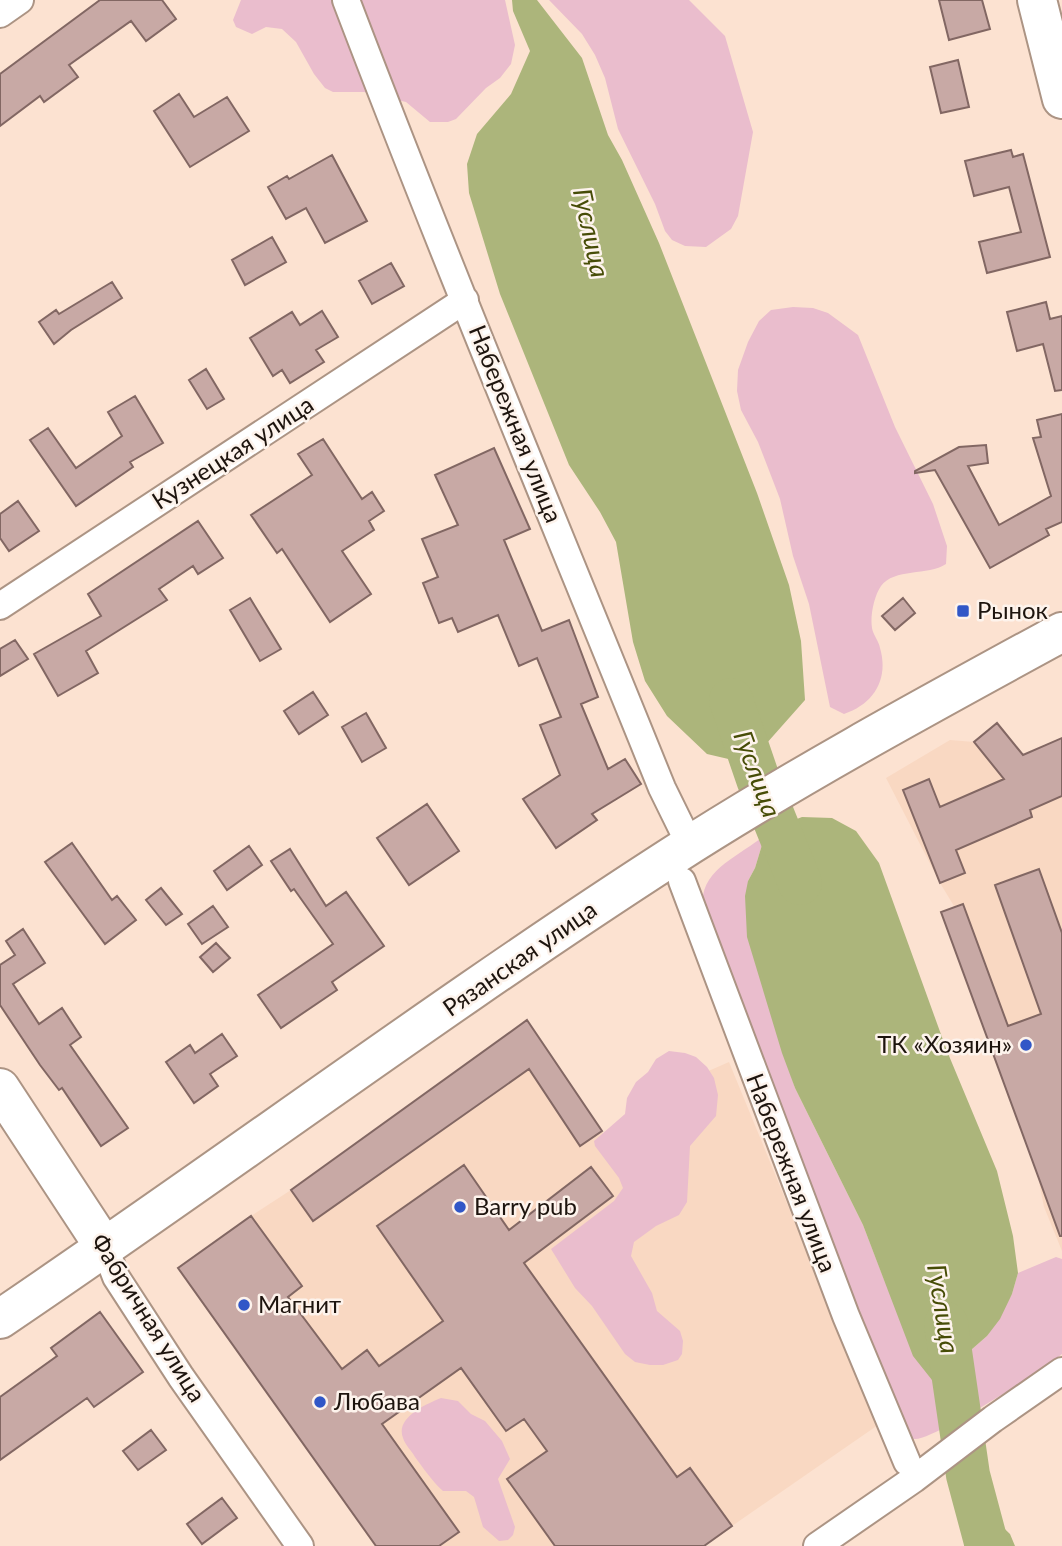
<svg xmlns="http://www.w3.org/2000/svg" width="1062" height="1546" font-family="Lato,sans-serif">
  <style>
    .built { fill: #f9d8c2 }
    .green { fill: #eabdcd }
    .water { fill: #acb57b }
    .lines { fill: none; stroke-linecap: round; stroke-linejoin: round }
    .river { stroke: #acb57b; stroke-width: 44 }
    .building { fill: #c8a9a5; stroke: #826763; stroke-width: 2 }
    .street-casing { stroke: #ac9484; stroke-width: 30 }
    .secondary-casing { stroke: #ac9484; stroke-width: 42 }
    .street { stroke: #fff; stroke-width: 26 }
    .secondary { stroke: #fff; stroke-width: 38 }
    .poi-dot { fill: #3157c7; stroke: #fdf3ec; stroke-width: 2.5 }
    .labels { text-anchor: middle; stroke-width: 5; stroke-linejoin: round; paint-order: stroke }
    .street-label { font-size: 24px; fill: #1d140e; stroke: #fdf3ec }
    .poi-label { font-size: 24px; fill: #1d140e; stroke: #fdf3ec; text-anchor: start }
    .water-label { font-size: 26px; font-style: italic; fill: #464c06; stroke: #fdf3ec }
  </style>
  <rect width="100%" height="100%" fill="#fce2d1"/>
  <!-- built -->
  <path class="built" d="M950 740 974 742 991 763 1014 744 1054 799 1062 796V1251L1044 1207 1038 1177 941 912 954 906 940 883 886 778Z
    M729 1062 878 1425 732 1526 690 1468 583 1546H441L459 1532 288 1297 302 1286 251 1216 291 1190 313 1221 529 1069 580 1146 602 1131 605 1136 697 1076Z"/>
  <!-- green -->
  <path class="green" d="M241 0H505L515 45 511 64 500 78 486 88 456 119 448 122H430L406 102 364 92H333L325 88 314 74 296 42 282 29 266 27 252 34 236 27 233 20Z
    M549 0H689L725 36 753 132 738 216 731 229 706 247 685 246 672 240 665 231 655 204 618 129 605 78 595 55 582 34Z
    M793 307 813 308 828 313 858 335 895 427 933 504 947 546 946 564C928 576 894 568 881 586 874 596 870 616 872 628 873 635 879 641 880 648 889 679 874 704 844 714L830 707 809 604 793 556 780 499 758 442 741 410 737 391 738 370 748 342 759 321 771 310Z
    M765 835 755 868 748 881 771 1014 795 1088 863 1225 885 1282 968 1372 971 1350 987 1336 1012 1294 1018 1273 1056 1257 1062 1259V1354C1045 1369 933 1440 915 1439 912 1439 908 1437 905 1436L703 905C699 870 742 855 765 835Z
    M669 1051 685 1053 696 1057 707 1067 714 1078 718 1095 716 1116 690 1146 687 1202 679 1215 656 1226 634 1242 631 1256 652 1293 657 1311 680 1331 683 1341 682 1354 678 1360 663 1365H650L635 1362 625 1354 592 1306 575 1288 551 1249 614 1201 623 1188 619 1178 595 1146 594 1141 625 1114 627 1098 636 1082 648 1072 656 1059Z
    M441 1398 458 1401 471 1414 485 1421 502 1441 510 1459 498 1479 515 1527 513 1535 508 1540 499 1541 483 1527 474 1497 466 1491H443C432 1481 424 1469 415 1457 412 1451 405 1445 403 1438 395 1418 426 1404 441 1398Z"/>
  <!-- water -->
  <path class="water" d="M512 0H537L582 58 608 135 622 160 659 243 757 493 789 585 801 641 805 700 757 754 737 761 707 754 667 716 645 681 633 642 616 542 600 512 569 465 500 294 469 193 467 164 477 134 511 94 530 51 513 11Z
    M802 817 832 818 856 831 879 863 947 1051 997 1171 1013 1236 1018 1273 1012 1294 1000 1319 987 1336 971 1350 968 1372 956 1382 940 1385 932 1380 913 1356 863 1225 795 1088 782 1053 747 937 745 896 748 881 755 868 765 835 779 826Z
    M981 1506 1010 1534 1015 1546H964L967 1529Z"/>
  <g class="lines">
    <!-- river -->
    <path class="river" d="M731 700 758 779 800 883
      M946 1324 968 1475 987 1546"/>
  </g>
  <!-- building -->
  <path class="building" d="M100 0H162L176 19 146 41 131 21 69 65 78 77 44 102 40 96 0 126V74Z
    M939 0H982L990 29 949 40Z
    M958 60 969 107 941 113 930 67Z
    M179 94 194 117 227 97 249 131 190 167 154 111Z
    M1011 150 1013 157 1023 154 1050 257 987 273 979 242 1021 232 1009 187 974 196 965 161Z
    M332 155 367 221 325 243 306 208 286 219 268 187 287 176 289 179Z
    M272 237 286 262 245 285 232 260Z
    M391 263 404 286 372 304 359 281Z
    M112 282 122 298 71 330 54 344 39 322 56 310 59 314Z
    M1046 302 1050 319 1062 316V390L1055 391 1043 344 1017 351 1007 312Z
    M322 311 338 337 316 350 324 362 290 383 282 370 273 376 250 338 292 312 300 325Z
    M206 369 224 399 207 409 189 380Z
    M135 396 163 443 130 462 133 467 76 506 30 440 48 428 76 468 122 436 108 412Z
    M1062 414V522L1046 529 1049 535 990 568 935 470 915 473V471L959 447 986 445 988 463 968 466 999 525 1051 496 1033 438 1041 437 1037 420Z
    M323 439 362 499 372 492 384 511 369 521 374 530 342 551 371 594 330 622 282 549 277 553 251 515 312 475 298 454Z
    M494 448 530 529 504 540 542 631 569 620 598 697 581 704 608 769 625 759 641 784 592 814 597 820 556 848 523 799 560 775 540 725 561 717 537 658 519 666 498 615 458 632 452 618 439 623 423 583 438 577 422 539 458 525 435 475Z
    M18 501 39 531 9 551 0 538V514Z
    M198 521 223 558 198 574 193 566 159 589 167 600 86 651 98 673 58 696 34 654 101 616 88 594Z
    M250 598 281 649 260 661 230 610Z
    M903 598 915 613 895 630 882 616Z
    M15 640 28 659 0 676V649Z
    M313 692 328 715 299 734 284 711Z
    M366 713 386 748 362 762 342 727Z
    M997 723 1023 755 1062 738V796L1030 810 1032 817 956 850 965 873 940 883 903 790 929 779 940 807 1004 779 974 742Z
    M427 804 459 851 409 885 377 838Z
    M72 843 112 900 117 896 136 920 105 944 45 862Z
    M249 846 262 865 227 890 214 871Z
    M290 849 326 906 346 892 384 946 332 982 337 990 281 1028 258 995 333 944 294 889 291 891 271 861Z
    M1039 869 1062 933V1236H1060L941 912 963 904 1008 1026 1041 1014 995 885Z
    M161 888 182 914 166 925 146 900Z
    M213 906 228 927 202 944 188 924Z
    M23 929 45 963 13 984 39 1024 62 1008 81 1037 70 1045 128 1128 101 1146 62 1088 59 1090 40 1065 0 1005V965L15 955 6 941Z
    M216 943 230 958 213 972 200 957Z
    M527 1020 602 1131 580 1146 529 1069 313 1221 291 1190Z
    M222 1034 237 1056 210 1074 218 1086 194 1103 166 1062 190 1045 195 1053Z
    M464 1165 509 1230 591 1167 613 1196 524 1263 677 1477 690 1468 732 1526 704 1546H555L507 1479 547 1451 524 1419 506 1431 461 1368 382 1424 459 1532 439 1546H376L178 1268 251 1216 302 1286 288 1297 342 1369 367 1350 379 1366 443 1321 377 1226Z
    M100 1312 143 1372 94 1407 87 1398 0 1460V1397L57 1356 51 1348Z
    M151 1430 166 1450 138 1470 123 1451Z
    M222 1498 237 1518 202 1544 187 1524Z"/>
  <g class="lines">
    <defs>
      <path id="street" d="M346 0C447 265 556 526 662 788L690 845
        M0 14 20 0
        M0 606 465 300
        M682 881 846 1316 907 1462
        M105 1248 116 1277 181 1377 300 1546
        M817 1546 914 1479 993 1419 1062 1371"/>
      <path id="secondary" d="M1037 0 1062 99
        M0 1088 105 1248
        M0 1319C225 1167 443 1004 671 857 797 776 930 704 1062 632"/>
    </defs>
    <!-- street casing -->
    <use href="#street" class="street-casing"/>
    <!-- secondary casing -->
    <use href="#secondary" class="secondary-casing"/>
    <!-- street -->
    <use href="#street" class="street"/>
    <!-- secondary -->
    <use href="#secondary" class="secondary"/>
  </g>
  <!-- markers -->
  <g class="poi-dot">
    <rect x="956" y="604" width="14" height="14" rx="3.5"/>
    <circle cx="1026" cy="1045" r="7"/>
    <circle cx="460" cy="1207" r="7"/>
    <circle cx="244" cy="1305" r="7"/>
    <circle cx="320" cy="1402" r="7"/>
  </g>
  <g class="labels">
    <!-- street labels -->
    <g class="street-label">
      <text transform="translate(515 424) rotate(68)" y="8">Набережная улица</text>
      <text transform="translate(233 453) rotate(-33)" y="8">Кузнецкая улица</text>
      <text transform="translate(520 959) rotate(-35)" y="8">Рязанская улица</text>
      <text transform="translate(791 1173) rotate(69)" y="8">Набережная улица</text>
      <text transform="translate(148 1318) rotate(58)" y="8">Фабричная улица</text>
    </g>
    <!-- poi labels -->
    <g class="poi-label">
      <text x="977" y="619">Рынок</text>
      <text x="1012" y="1053" text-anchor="end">ТК «Хозяин»</text>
      <text x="474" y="1215">Barry pub</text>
      <text x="258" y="1313">Магнит</text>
      <text x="334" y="1410">Любава</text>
    </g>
    <!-- water labels -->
    <g class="water-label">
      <text transform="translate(591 233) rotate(78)" y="9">Гуслица</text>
      <text transform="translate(757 774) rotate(70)" y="9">Гуслица</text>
      <text transform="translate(943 1309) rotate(81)" y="9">Гуслица</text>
    </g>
  </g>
</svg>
